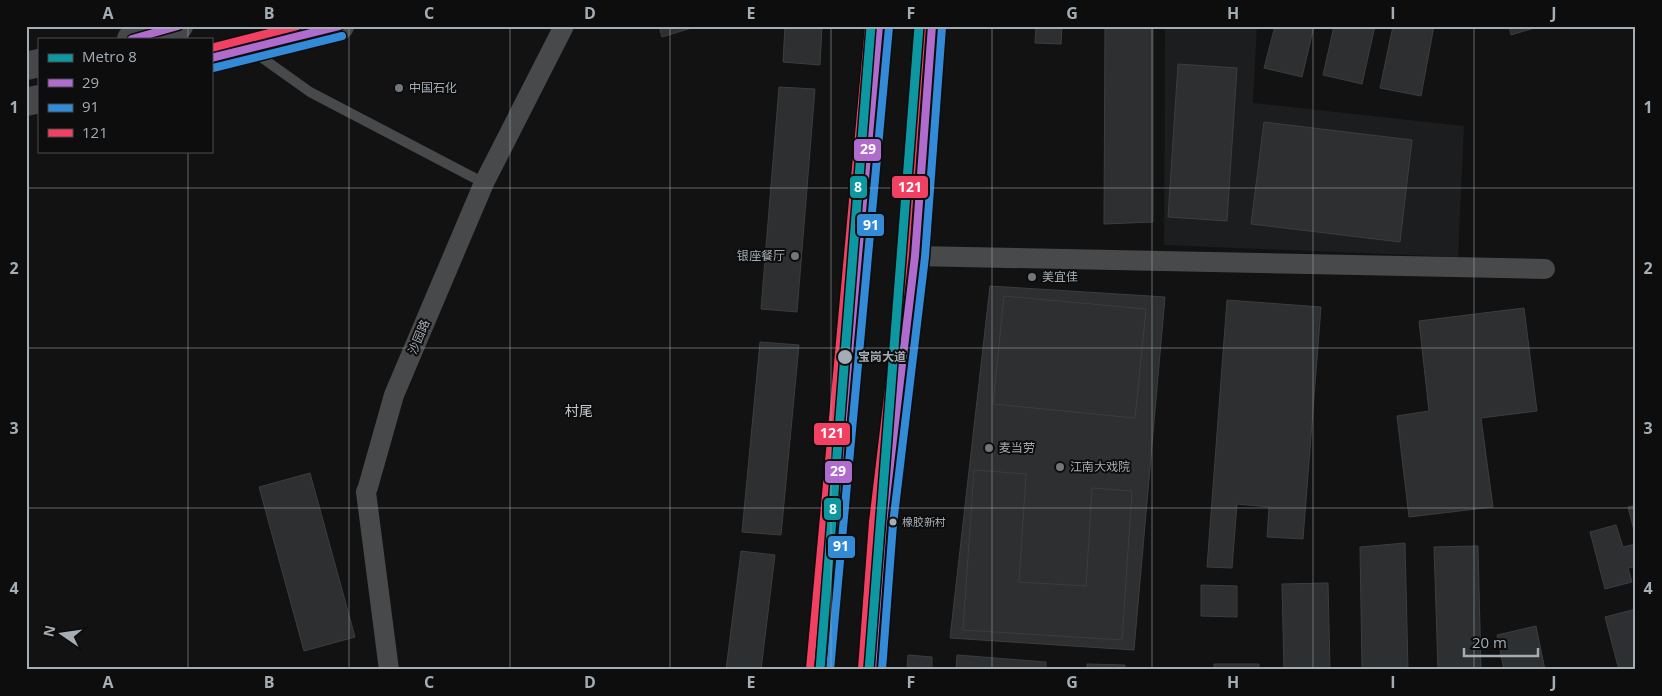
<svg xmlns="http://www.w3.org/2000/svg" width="1662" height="696" font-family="'Open Sans','Noto Sans SC',sans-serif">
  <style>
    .built { fill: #1c1d1e }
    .building { fill: #2e2f30; stroke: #3b3d3f }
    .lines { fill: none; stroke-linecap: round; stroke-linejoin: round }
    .lane { stroke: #47494b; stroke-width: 10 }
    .street { stroke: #47494b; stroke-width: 20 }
    .secondary { stroke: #464749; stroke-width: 28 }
    .primary { stroke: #4a4b4d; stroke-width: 28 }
    .bus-1-casing { stroke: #0d0d0e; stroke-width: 11 }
    .bus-2-casing { stroke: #0d0d0e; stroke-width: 11 }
    .bus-3-casing { stroke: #0d0d0e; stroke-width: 11 }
    .bus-1 { stroke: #b06ccc; stroke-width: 8 }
    .bus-2 { stroke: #338bd7; stroke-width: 8 }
    .bus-3 { stroke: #f24062; stroke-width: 8 }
    .metro-1-casing { stroke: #0d0d0e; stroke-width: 12 }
    .metro-1 { stroke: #0d97a0; stroke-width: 9 }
    .grid { fill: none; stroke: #a4adb3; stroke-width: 1; stroke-opacity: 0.55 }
    .poi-dot { fill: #71777b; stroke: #0d0d0e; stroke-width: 2 }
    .stop-dot { fill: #a4adb3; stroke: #0d0d0e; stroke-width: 2 }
    .labels { text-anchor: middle; stroke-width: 4; stroke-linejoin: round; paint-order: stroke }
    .bus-label { font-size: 11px; fill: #a4adb3; stroke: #0d0d0e; text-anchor: start }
    .poi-label { font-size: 12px; fill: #a4adb3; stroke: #0d0d0e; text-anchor: start }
    .street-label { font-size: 12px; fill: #a4adb3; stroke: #0d0d0e }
    .stop-label { font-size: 12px; font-weight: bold; fill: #a4adb3; stroke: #0d0d0e; text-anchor: start }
    .neighbourhood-label { font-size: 14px; fill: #c5cbcf; stroke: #0d0d0e }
    .line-badge { stroke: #0d0d0e; stroke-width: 2 }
    .badge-label { font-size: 14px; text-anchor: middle; font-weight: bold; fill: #fff }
    .neatline { fill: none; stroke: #a4adb3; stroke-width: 2 }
    .grid-label { font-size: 16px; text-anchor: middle; font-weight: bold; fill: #a4adb3 }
  </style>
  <rect width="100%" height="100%" fill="#121213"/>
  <!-- built -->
  <path class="built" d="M1165 26H1257L1253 103 1464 126 1458 257 1164 245Z"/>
  <!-- building -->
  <path class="building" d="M659 26H698L662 37Z
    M785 26H822L820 65 783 62Z
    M1036 26H1062L1061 44 1035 43Z
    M1105 26H1153V222L1104 224Z
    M1275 26H1314L1302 77 1264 68Z
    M1334 26H1375L1362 84 1323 75Z
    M1393 26H1434L1421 96 1380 88Z
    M1509 26H1541L1511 35Z
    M1178 64 1237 68 1227 221 1168 217Z
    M779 87 815 89 797 312 761 309Z
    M1264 122 1412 140 1400 242 1251 224Z
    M990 286 1165 297 1134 650 950 638Z
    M1004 296 1146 309 1135 418 993 404Z
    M1227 300 1321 307 1303 539 1267 537 1269 507 1237 504 1232 568 1207 567Z
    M1524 308 1537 411 1481 418 1493 507 1409 517 1397 416 1429 411 1419 321Z
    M760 342 799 345 781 535 742 532Z
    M974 470 1026 474 1019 582 1086 586 1092 488 1132 491 1122 640 963 630Z
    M310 473 355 637 304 651 259 487Z
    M1636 505V538L1628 507Z
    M1616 525 1623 547 1636 544V566L1628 568 1632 582 1605 589 1590 532Z
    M1405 543 1408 670H1362L1360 547Z
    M1478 546 1481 670H1438L1434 547Z
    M741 551 775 555 761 670H726Z
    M1328 583 1330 670H1284L1282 584Z
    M1201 585 1237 586V617L1201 616Z
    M1636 609V670H1619L1605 617Z
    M1536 626 1545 670H1504L1497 635Z
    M908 655 932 657V670H907Z
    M957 655 1046 662V670H956Z
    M1087 664 1125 665V670H1087Z
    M1214 664H1259V670H1214Z"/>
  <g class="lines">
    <!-- lane -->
    <path class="lane" d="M254 52 310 92 484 183"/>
    <!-- street -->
    <path class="street" d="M915 256 1545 269
      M389 670 366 492 368 487 394 395 484 183 564 26"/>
    <!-- secondary -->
    <path class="secondary" d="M131 39 179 26
      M211 58 340 26
      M26 66 39 63
      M26 102 39 99"/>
    <!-- primary -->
    <path class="primary" d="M820 670 879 26
      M872 670 883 523 915 256 932 26"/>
    <defs>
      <path id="bus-1" d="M132 39 178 26
        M211 58 339 26
        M820 670 879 26
        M872 670 883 523 915 256 932 26"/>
      <path id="bus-2" d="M213 68 342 36
        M830 670 889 27
        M882 670 893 524 925 257 942 27"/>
      <path id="bus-3" d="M211 48 297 26
        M810 669 869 26
        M862 669 873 522 905 255 922 26"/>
    </defs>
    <!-- bus-1 casing -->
    <use href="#bus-1" class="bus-1-casing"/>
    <!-- bus-2 casing -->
    <use href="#bus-2" class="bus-2-casing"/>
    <!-- bus-3 casing -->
    <use href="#bus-3" class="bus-3-casing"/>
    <!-- bus-1 -->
    <use href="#bus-1" class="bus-1"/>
    <!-- bus-2 -->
    <use href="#bus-2" class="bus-2"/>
    <!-- bus-3 -->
    <use href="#bus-3" class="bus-3"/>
    <defs>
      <path id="metro-1" d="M820 670 871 26
        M869 670 919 26"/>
    </defs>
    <!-- metro-1 casing -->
    <use href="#metro-1" class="metro-1-casing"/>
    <!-- metro-1 -->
    <use href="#metro-1" class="metro-1"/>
  </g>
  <!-- grid -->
  <path class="grid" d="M188 26V39M349 26V670M510 26V670M670 26V670M831 26V670M992 26V670M1152 26V670M1313 26V670M1474 26V670M188 151V670M26 188H1636M26 348H1636M26 508H1636"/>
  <!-- markers -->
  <g class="poi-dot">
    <circle cx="399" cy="88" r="5"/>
    <circle cx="795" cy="256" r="5"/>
    <circle cx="1032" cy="277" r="5"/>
    <circle cx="989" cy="448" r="5"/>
    <circle cx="1060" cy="467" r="5"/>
  </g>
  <g class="stop-dot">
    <circle cx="845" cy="357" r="8"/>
    <circle cx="893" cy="522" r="4.5"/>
  </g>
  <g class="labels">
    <!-- bus labels -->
    <g class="bus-label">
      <text x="902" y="526">橡胶新村</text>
    </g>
    <!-- poi labels -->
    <g class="poi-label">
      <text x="409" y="92">中国石化</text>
      <text x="785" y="260" text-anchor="end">银座餐厅</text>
      <text x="1042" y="281">美宜佳</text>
      <text x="999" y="452">麦当劳</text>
      <text x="1070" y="471">江南大戏院</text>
    </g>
    <!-- street labels -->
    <g class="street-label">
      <text transform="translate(419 337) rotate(-67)" y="4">沙园路</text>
    </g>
    <!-- stop labels -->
    <g class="stop-label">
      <text x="858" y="361">宝岗大道</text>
    </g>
    <!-- neighbourhood labels -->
    <g class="neighbourhood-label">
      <text x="579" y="416">村尾</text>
    </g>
  </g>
  <g class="line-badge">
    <rect x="853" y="138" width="29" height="24" rx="5" fill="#b06ccc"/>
    <rect x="849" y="175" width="19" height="24" rx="5" fill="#0d97a0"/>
    <rect x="891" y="175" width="38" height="24" rx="5" fill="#f24062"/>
    <rect x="856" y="213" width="29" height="24" rx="5" fill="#338bd7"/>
    <rect x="813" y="422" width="38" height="24" rx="5" fill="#f24062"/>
    <rect x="824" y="460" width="29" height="24" rx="5" fill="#b06ccc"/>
    <rect x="823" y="497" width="19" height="24" rx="5" fill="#0d97a0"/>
    <rect x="827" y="535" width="29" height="24" rx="5" fill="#338bd7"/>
  </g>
  <g class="badge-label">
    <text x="868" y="154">29</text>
    <text x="858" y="192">8</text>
    <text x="910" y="192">121</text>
    <text x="871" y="230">91</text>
    <text x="832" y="438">121</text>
    <text x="838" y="476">29</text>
    <text x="833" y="514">8</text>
    <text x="841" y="551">91</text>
  </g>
  <!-- border -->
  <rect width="1662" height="696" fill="none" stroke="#0d0d0e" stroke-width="55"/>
  <!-- legend -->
  <rect x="38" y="38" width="175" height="115" fill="#0d0d0e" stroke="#494d50"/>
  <rect x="48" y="54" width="25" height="8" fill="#0d97a0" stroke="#494d50"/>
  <text x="82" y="62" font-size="15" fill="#a4adb3">Metro 8</text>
  <rect x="48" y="79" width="25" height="8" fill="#b06ccc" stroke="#494d50"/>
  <text x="82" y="88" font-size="15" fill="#a4adb3">29</text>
  <rect x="48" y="104" width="25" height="8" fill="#338bd7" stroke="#494d50"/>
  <text x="82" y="112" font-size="15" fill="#a4adb3">91</text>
  <rect x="48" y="129" width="25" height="8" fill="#f24062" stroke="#494d50"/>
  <text x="82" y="138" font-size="15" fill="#a4adb3">121</text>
  <!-- north arrow -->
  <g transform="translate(62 634) rotate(283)" stroke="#0d0d0e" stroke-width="4" paint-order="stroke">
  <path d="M0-4L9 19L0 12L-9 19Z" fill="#a4adb3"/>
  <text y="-8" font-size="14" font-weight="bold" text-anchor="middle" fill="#a4adb3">N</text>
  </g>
  <!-- scale -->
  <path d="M1464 648v8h74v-8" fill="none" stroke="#a4adb3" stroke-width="2.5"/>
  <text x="1472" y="648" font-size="15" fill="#a4adb3" stroke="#0d0d0e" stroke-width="4" paint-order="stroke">20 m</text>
  <rect x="28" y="28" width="1606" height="640" class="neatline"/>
  <g class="grid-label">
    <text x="108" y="19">A</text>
    <text x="269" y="19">B</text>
    <text x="429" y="19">C</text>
    <text x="590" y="19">D</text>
    <text x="751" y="19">E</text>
    <text x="911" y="19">F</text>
    <text x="1072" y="19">G</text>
    <text x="1233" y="19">H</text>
    <text x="1393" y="19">I</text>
    <text x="1554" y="19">J</text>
    <text x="14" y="113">1</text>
    <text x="1648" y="113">1</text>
    <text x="14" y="274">2</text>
    <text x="1648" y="274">2</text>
    <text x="14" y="434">3</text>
    <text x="1648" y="434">3</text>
    <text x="14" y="594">4</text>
    <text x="1648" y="594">4</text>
    <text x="108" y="688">A</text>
    <text x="269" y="688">B</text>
    <text x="429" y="688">C</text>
    <text x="590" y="688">D</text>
    <text x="751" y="688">E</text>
    <text x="911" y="688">F</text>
    <text x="1072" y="688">G</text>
    <text x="1233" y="688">H</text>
    <text x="1393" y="688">I</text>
    <text x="1554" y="688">J</text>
  </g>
</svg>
